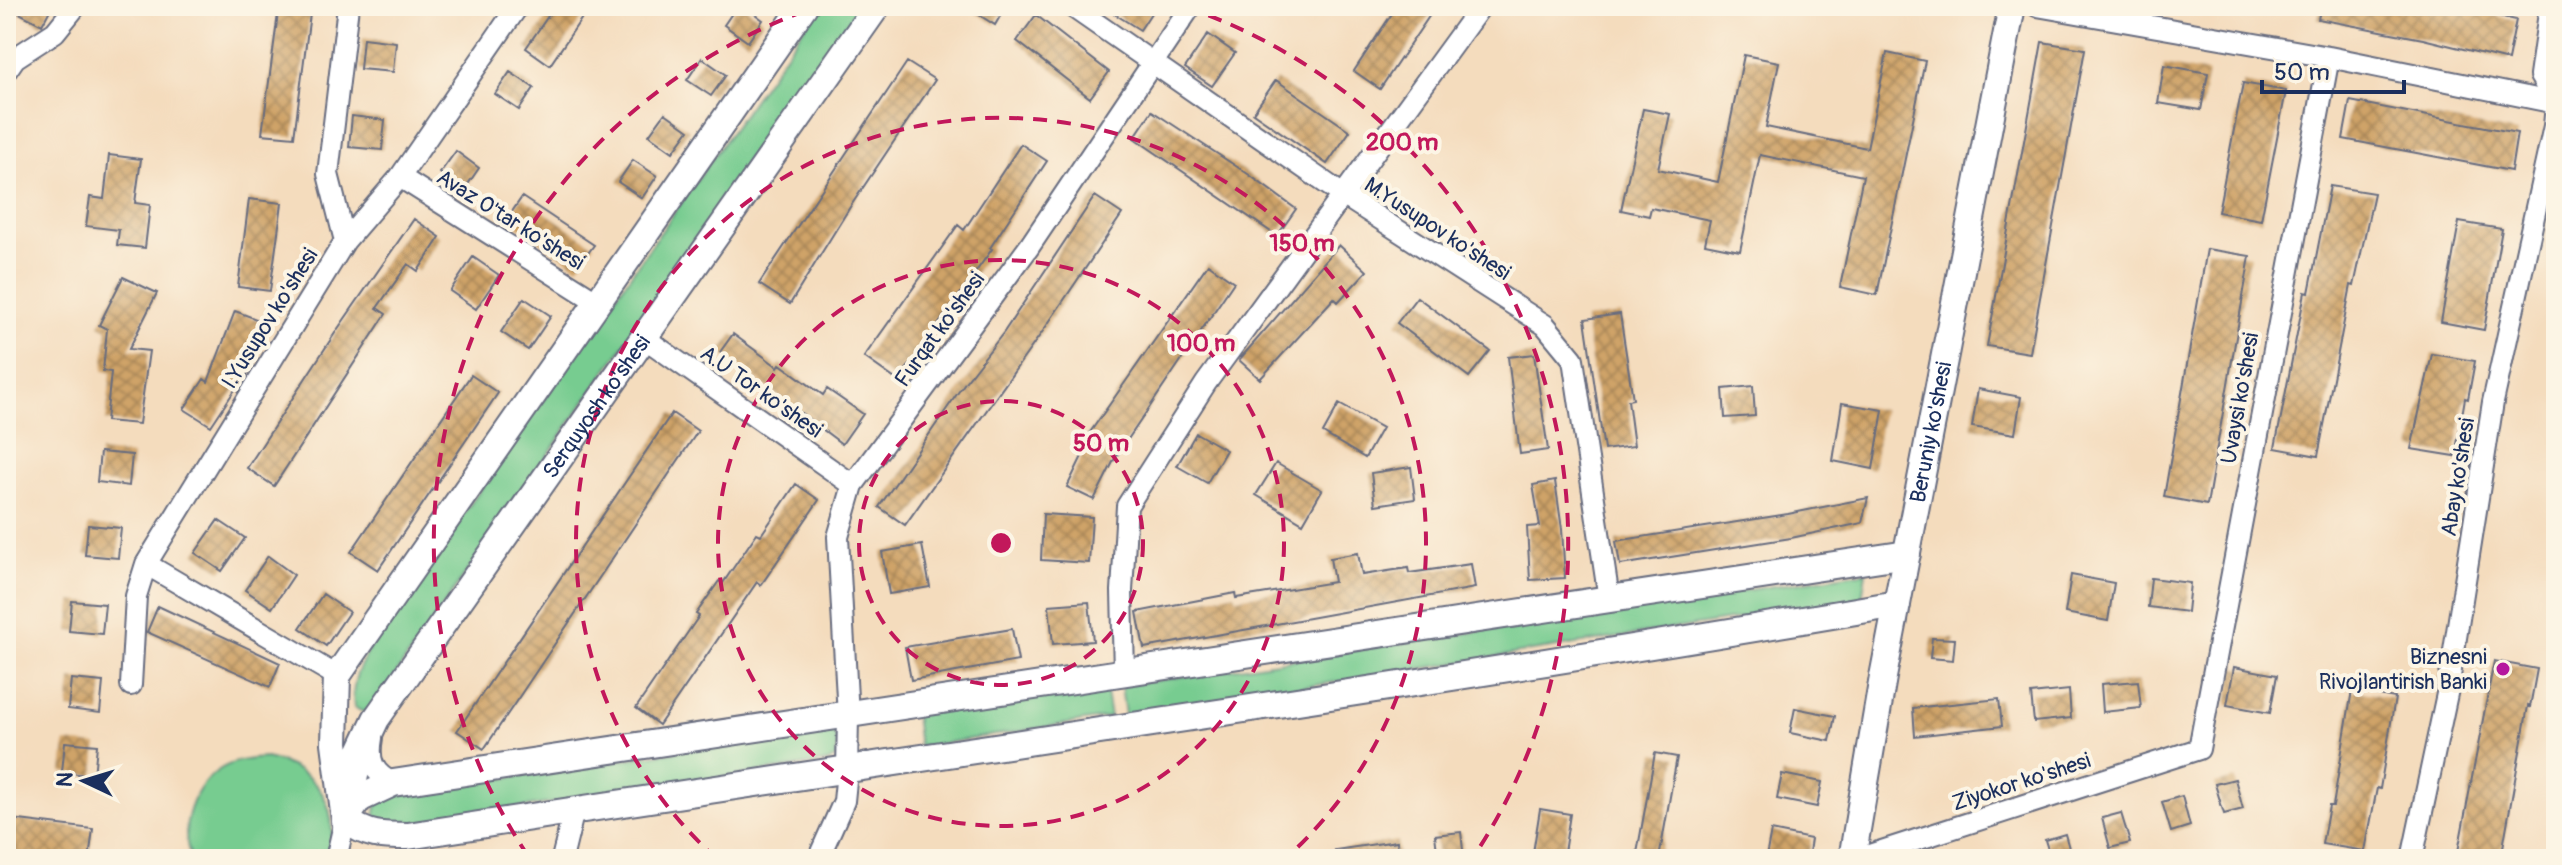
<svg xmlns="http://www.w3.org/2000/svg" width="2562" height="865" font-family="Pangolin,sans-serif">
  <style>
    .grass { fill: #77cc90; stroke: #497e77; stroke-width: 2 }
    .building { fill: url(#building-cross-hatch) }
    .lines { fill: none; stroke-linecap: round; stroke-linejoin: round }
    .minor-casing { stroke: #676c7f; stroke-width: 24 }
    .tertiary-casing { stroke: #676c7f; stroke-width: 30 }
    .minor { stroke: #fff; stroke-width: 20 }
    .tertiary { stroke: #fff; stroke-width: 26 }
    .ring { fill: none; stroke: #c2185b; stroke-width: 4; stroke-dasharray: 14 10 }
    .poi-dot { fill: #b5179e; stroke: #fcf5e5; stroke-width: 3 }
    .labels { text-anchor: middle; stroke-width: 8; stroke-linejoin: round; paint-order: stroke }
    .street-label { font-size: 22px; fill: #1b2f5e; stroke: #fcf5e5 }
    .poi-label { font-size: 22px; fill: #1b2f5e; stroke: #fcf5e5; text-anchor: end }
    .centre { fill: #c2185b; stroke: #fcf5e5; stroke-width: 4 }
    .ring-label { font-size: 24px; text-anchor: middle; font-weight: bold; fill: #c2185b; stroke: #fcf5e5; stroke-width: 8; stroke-linejoin: round; paint-order: stroke }
  </style>
  <defs>
    <pattern id="building-cross-hatch" width="8" height="8" patternUnits="userSpaceOnUse" patternTransform="scale(2)"><rect width="8" height="8" fill="#cfa367"/><path d="M0 0l8 8M0 8l8-8" fill="none" stroke="#a78558"/></pattern>
  </defs>
  <rect width="100%" height="100%" fill="#fcf5e5"/>
  <filter id="ink" filterUnits="userSpaceOnUse"><feTurbulence type="fractalNoise" baseFrequency=".0125" numOctaves="2"/><feDisplacementMap in="SourceGraphic" scale="16" xChannelSelector="R" yChannelSelector="G"/><feConvolveMatrix kernelMatrix="1 2 1 2 8 2 1 2 1" color-interpolation-filters="sRGB"/></filter>
  <filter id="wash" filterUnits="userSpaceOnUse"><feTurbulence type="fractalNoise" baseFrequency=".006" numOctaves="4" result="noise"/><feDisplacementMap in="SourceGraphic" scale="32" xChannelSelector="R" yChannelSelector="G"/><feGaussianBlur stdDeviation="1.8" result="paint"/><feColorMatrix in="noise" values="0 0 0 0 0 0 0 0 0 0 0 0 0 0 0 0 0 1.4 0 .05"/><feComposite in="paint" operator="in"/></filter>
  <g filter="url(#wash)">
    <rect width="100%" height="100%" fill="#f4dcbd"/>
    <!-- grass -->
    <path class="grass" d="M819 6H859L373 707 363 712 354 707C351 682 358 668 371 646Z
      M1866 572 1862 599 1125 715 1121 686Z
      M1105 687 1110 717 919 747 915 715Z
      M825 728 833 732 837 740 836 757 828 762 389 827 377 821 375 812 379 801 385 797Z
      M266 758C318 770 342 805 328 859H192C177 828 193 785 222 768 236 760 250 759 266 758Z"/>
    <g id="blocks">
      <!-- building -->
      <path class="building" d="M6 6H52L42 25Z
        M279 6H311L294 137 262 134Z
        M555 6H590L550 65 526 48Z
        M737 6H744L763 20 748 42 724 25Z
        M965 6H1006L995 25Z
        M1102 6H1140L1151 13 1140 30Z
        M1397 6H1436L1380 89 1354 71Z
        M2321 6H2454L2516 20 2508 60 2423 39 2318 19Z
        M1036 15 1109 72 1090 98 1017 41Z
        M1208 34 1235 53 1212 86 1185 68Z
        M363 38 396 42 393 72 360 69Z
        M2042 42 2085 49 2030 353 1987 346Z
        M1887 53 1925 61 1877 295 1840 287 1863 176 1760 155 1740 251 1705 244 1710 220 1651 208 1649 216 1621 210 1643 109 1670 114 1658 169 1718 182 1744 55 1779 62 1766 127 1867 148Z
        M702 58 726 75 711 96 687 80Z
        M907 62 935 80 850 207 790 304 759 284Z
        M2164 65 2208 73 2201 110 2158 103Z
        M510 72 534 88 519 110 495 94Z
        M1276 80 1350 131 1327 164 1253 113Z
        M2243 83 2286 91 2261 220 2218 212Z
        M2350 101 2517 133 2511 171 2343 139Z
        M1152 111 1248 174 1296 209 1277 236 1134 138Z
        M665 113 689 130 673 152 649 135Z
        M352 116 385 120 382 150 349 147Z
        M1021 144 1047 161 990 248 992 249 898 381 864 357 958 225 964 230Z
        M456 151 479 168 464 190 440 173Z
        M109 155 141 159 135 203 150 205 145 248 117 245 119 230 86 226 90 197 104 199Z
        M633 160 657 176 642 198 618 182Z
        M2330 186 2374 193 2354 286 2351 285 2318 456 2275 448 2305 292 2309 293Z
        M1095 196 1122 214 1043 331 905 525 879 507 966 381 1004 332Z
        M522 197 594 245 578 267 507 219Z
        M249 199 282 203 270 291 238 287Z
        M414 219 440 237 418 271 408 264 377 308 386 314 274 486 247 468 337 330Z
        M2459 222 2502 229 2484 330 2441 322Z
        M1339 245 1367 271 1338 302 1334 298 1260 379 1239 360Z
        M2207 249 2250 256 2207 505 2164 497Z
        M473 257 499 275 476 309 450 291Z
        M1208 264 1234 282 1114 460 1094 500 1067 487 1088 444 1084 441Z
        M123 277 157 293 129 349 149 351 139 424 106 421 111 372 103 371 107 329 99 325Z
        M1417 297 1490 351 1469 377 1397 323Z
        M524 298 551 316 528 350 501 332Z
        M235 311 267 323 246 377 244 376 211 426 184 409 204 379 208 382Z
        M1620 314 1633 399 1628 400 1634 446 1604 450 1585 319Z
        M733 334 778 367 780 364 823 395 827 389 863 414 842 444 720 352Z
        M1534 354 1548 450 1520 454 1508 357Z
        M2432 354 2475 361 2468 399 2465 398 2455 456 2411 449Z
        M471 375 498 393 378 570 351 552Z
        M1753 386 1755 416 1725 418 1723 389Z
        M1978 389 2021 397 2015 434 1972 427Z
        M1842 403 1883 410 1873 469 1833 461Z
        M1339 404 1382 428 1365 458 1323 433Z
        M672 413 698 431 484 749 457 731Z
        M1196 433 1226 450 1207 483 1177 466Z
        M100 452 132 455 129 486 97 482Z
        M1276 463 1322 490 1303 523 1256 495Z
        M1411 467 1415 499 1375 505 1371 473Z
        M1555 481 1562 529 1565 578 1530 580 1527 527 1540 526 1533 485Z
        M796 484 819 500 761 585 757 582 659 725 636 708 699 616 696 614 719 581 723 583 757 533 761 535Z
        M1868 498 1862 523 1791 538 1620 565 1616 541 1788 514Z
        M1043 514 1092 517 1089 563 1041 560Z
        M218 520 245 538 222 571 195 553Z
        M88 525 121 528 118 558 85 555Z
        M922 545 930 587 889 594 882 552Z
        M1358 553 1362 575 1408 568 1409 573 1471 564 1475 588 1144 648 1137 612 1235 593 1236 598 1334 582 1330 558Z
        M268 556 294 575 272 608 245 590Z
        M2071 575 2114 583 2108 621 2065 613Z
        M2151 578 2190 583 2187 612 2148 607Z
        M323 594 349 612 326 646 300 628Z
        M72 601 105 604 102 634 69 631Z
        M1089 602 1093 641 1053 644 1049 605Z
        M158 606 280 663 270 687 147 632Z
        M1012 629 1018 661 911 680 905 647Z
        M1932 638 1955 639 1953 660 1930 658Z
        M2494 661 2537 669 2530 707 2528 706 2501 859H2470L2457 857Z
        M2234 667 2277 675 2270 713 2227 705Z
        M71 679 103 682 100 713 68 709Z
        M2138 681 2141 708 2103 712 2101 684Z
        M2069 690 2071 718 2034 722 2031 694Z
        M2352 690 2395 698 2380 789 2377 788 2365 851 2322 844 2329 806H2333Z
        M1999 699 2002 726 1915 736 1913 708Z
        M1795 708 1835 716 1830 741 1790 733Z
        M65 742 97 745 94 776 62 772Z
        M1655 753 1677 757 1659 859H1636Z
        M1782 774 1822 782 1817 807 1777 799Z
        M2235 779 2243 809 2224 814 2215 784Z
        M2182 796 2190 826 2171 832 2162 802Z
        M1540 809 1570 814 1563 859H1532Z
        M2121 813 2130 843 2110 848 2102 818Z
        M11 819 93 829 89 859H6Z
        M1771 831 1811 839 1808 859 1766 857Z
        M1461 832 1464 859H1438L1435 835Z
        M2065 834 2072 859H2051L2045 840Z
        M1397 841 1399 859H1336L1335 850Z"/>
    </g>
  </g>
  <g filter="url(#ink)">
    <use href="#blocks" fill-opacity="0" stroke="#676c7f" stroke-width="2"/>
    <g class="lines">
      <defs>
        <path id="minor" d="M1071 6 1343 195 1545 325 1573 359 1609 599
          M2037 6 2329 57 2556 103
          M2550 6 2540 76 2556 103
          M6 71 15 58 55 32 76 6
          M400 177 596 301
          M345 241 328 174 348 6
          M643 337 853 485
          M146 564 337 676
          M1124 673 1122 591 1127 506 1206 383 1481 6
          M131 685 136 596 146 564 345 241 400 177 518 6
          M372 738C368 761 373 773 393 783
          M336 859 345 820
          M562 859 574 810
          M818 859 844 801 847 771 848 716 838 537 853 485 1029 247 1191 6
          M1857 859 2199 749 2329 57
          M2412 859 2448 689 2493 402 2554 126 2556 104"/>
        <g id="tertiary">
          <path id="s1" d="M804 6 337 676 335 743 345 820 360 753 376 719 877 6"/>
          <path d="M1897 604C1402 689 905 759 408 836 381 836 368 836 345 820L359 799 393 783 1907 554"/>
          <path id="s2" d="M1852 859 1883 677 2012 6"/>
        </g>
      </defs>
      <!-- minor casing -->
      <use href="#minor" class="minor-casing"/>
      <!-- tertiary casing -->
      <use href="#tertiary" class="tertiary-casing"/>
      <!-- minor -->
      <use href="#minor" class="minor"/>
      <!-- tertiary -->
      <use href="#tertiary" class="tertiary"/>
    </g>
  </g>
  <!-- distance rings -->
  <g class="ring">
    <circle cx="1001" cy="543" r="142"/>
    <circle cx="1001" cy="543" r="283"/>
    <path d="M717 859A425 425 0 1 1 1285 859"/>
    <path d="M528 856A567 567 0 0 1 816 7M1186 7A567 567 0 0 1 1474 856"/>
  </g>
  <!-- markers -->
  <circle class="poi-dot" cx="2503" cy="669" r="8"/>
  <g class="labels">
    <!-- street labels -->
    <g class="street-label">
      <text transform="translate(511 219) rotate(32)" y="8">Avaz O'tar ko'shesi</text>
      <text transform="translate(1438 228) rotate(33)" y="8">M.Yusupov ko'shesi</text>
      <text transform="translate(269 318) rotate(-58)" y="8">I.Yusupov ko'shesi</text>
      <text transform="translate(939 329) rotate(-54)" y="8">Furqat ko'shesi</text>
      <text transform="translate(762 391) rotate(35)" y="8">A.U Tor ko'shesi</text>
      <text transform="translate(2239 398) rotate(-80)" y="8">Uvaysi ko'shesi</text>
      <text dy="8" stroke="none"><textPath href="#s1" startOffset="1450">Serquyosh ko'shesi</textPath></text>
      <text dy="8" stroke="none"><textPath href="#s2" startOffset="434">Beruniy ko'shesi</textPath></text>
      <text transform="translate(2457 477) rotate(-81)" y="8">Abay ko'shesi</text>
      <text transform="translate(2021 781) rotate(-18)" y="8">Ziyokor ko'shesi</text>
    </g>
    <!-- poi labels -->
    <g class="poi-label">
      <text x="2487" y="664">Biznesni<tspan x="2487" dy="25">Rivojlantirish Banki</tspan></text>
    </g>
  </g>
  <circle cx="1001" cy="543" r="12" class="centre"/>
  <g class="ring-label">
    <text x="1402" y="150">200 m</text>
    <text x="1302" y="251">150 m</text>
    <text x="1201" y="351">100 m</text>
    <text x="1101" y="451">50 m</text>
  </g>
  <!-- margin -->
  <rect width="2562" height="865" fill="none" stroke="#fcf5e5" stroke-width="32"/>
  <!-- north arrow -->
  <g transform="translate(84 781) rotate(274)" stroke="#fcf5e5" stroke-width="6" paint-order="stroke">
  <path d="M0-6L14 30L0 20L-14 30Z" fill="#1b2f5e"/>
  <text y="-12" font-size="22" font-weight="bold" text-anchor="middle" fill="#1b2f5e">N</text>
  </g>
  <!-- scale -->
  <path d="M2262 80v12h142v-12" fill="none" stroke="#1b2f5e" stroke-width="4"/>
  <text x="2274" y="80" font-size="24" fill="#1b2f5e" stroke="#fcf5e5" stroke-width="6" paint-order="stroke">50 m</text>
</svg>
